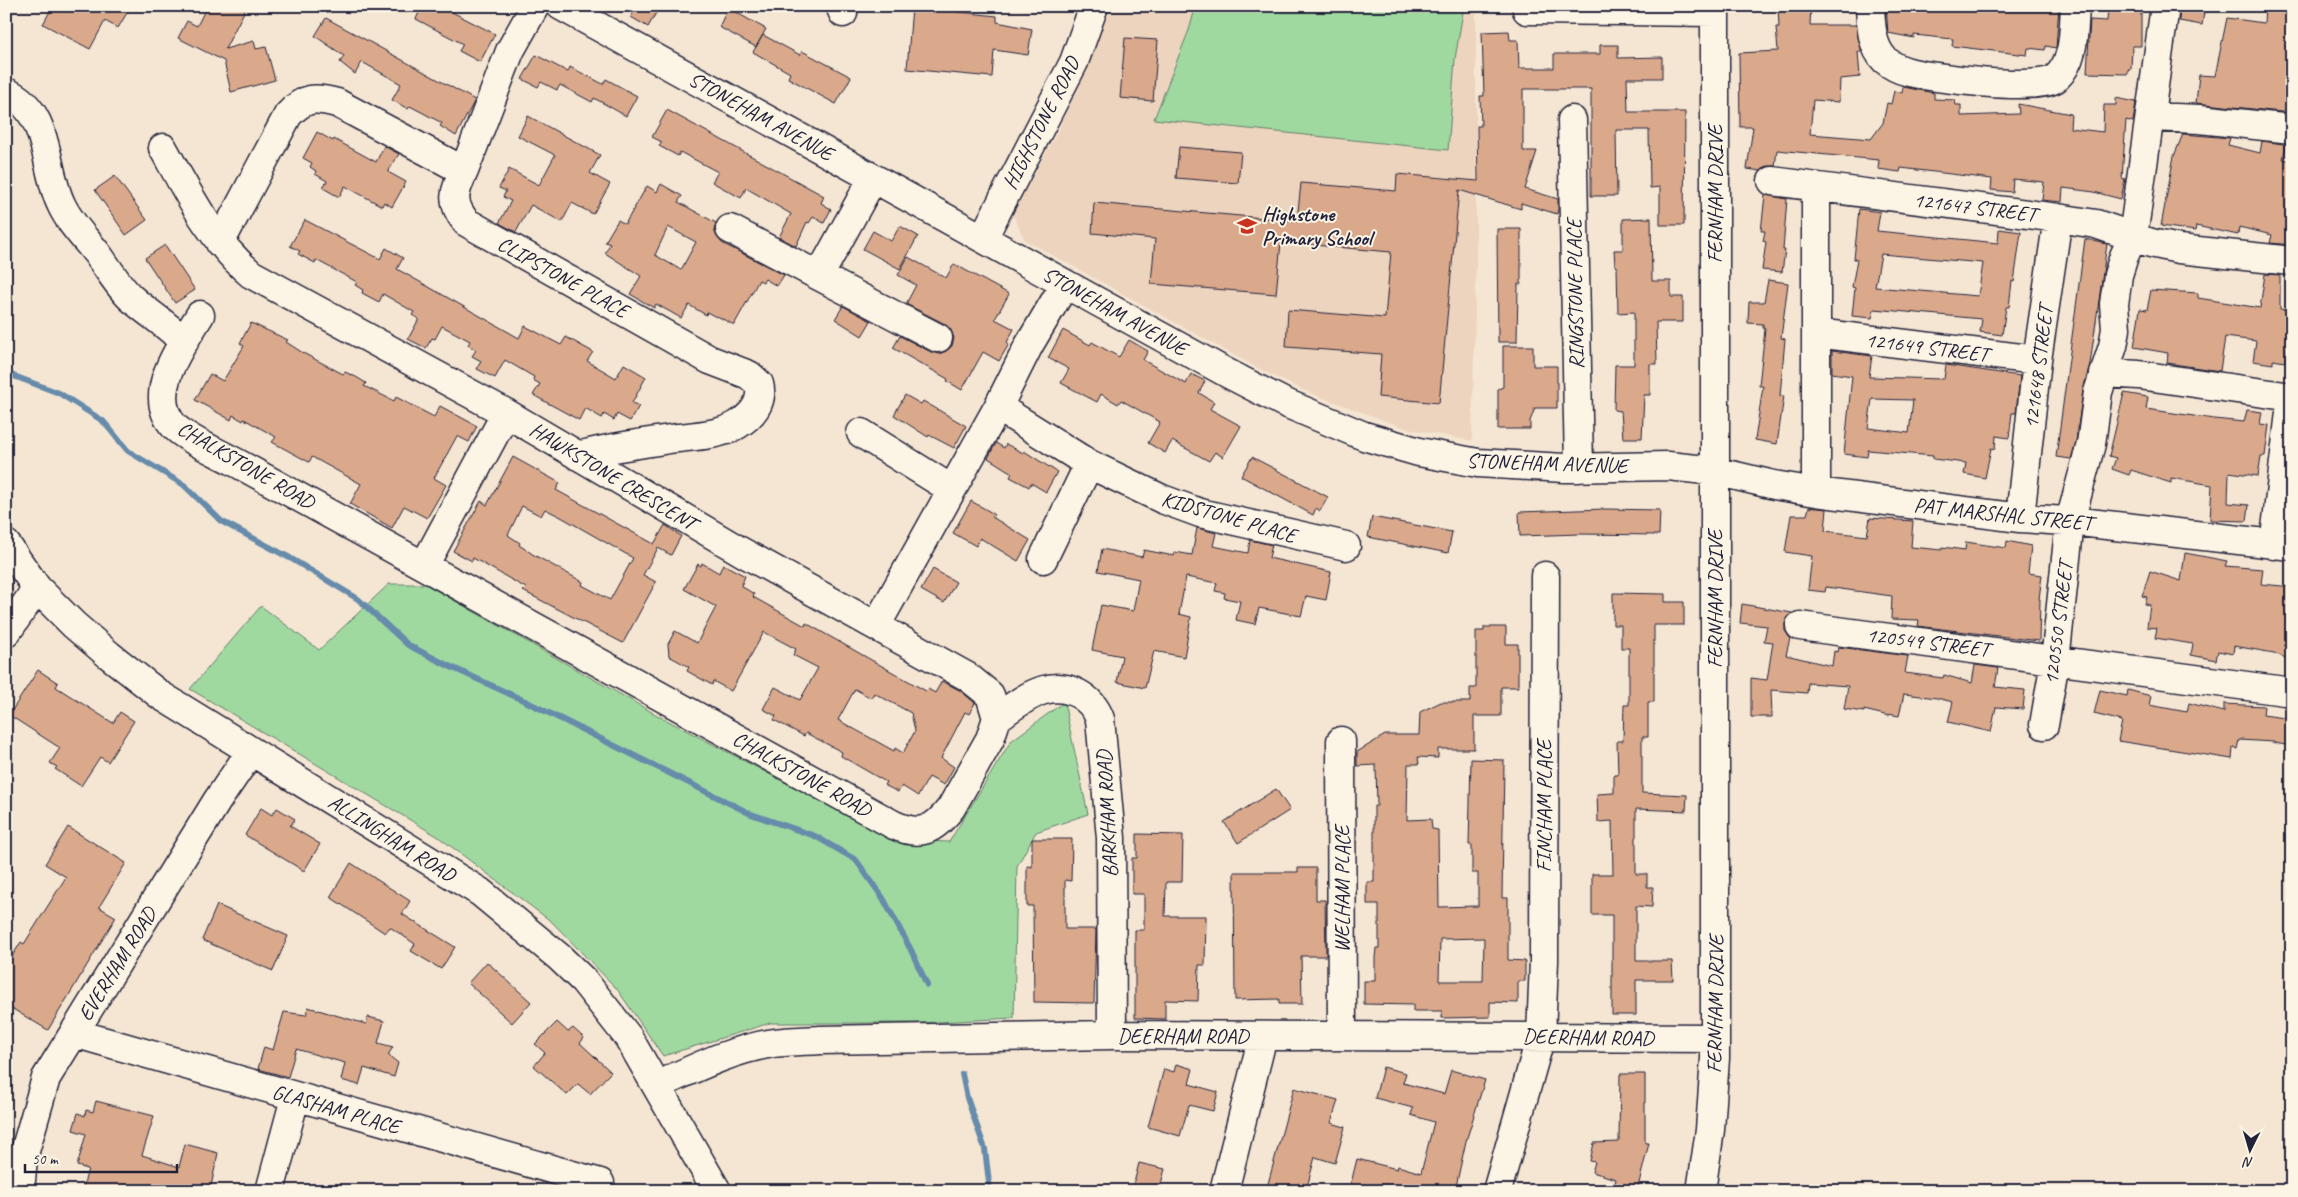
<svg xmlns="http://www.w3.org/2000/svg" width="2298" height="1197" font-family="Caveat,sans-serif">
  <style>
    .built { fill: #edd4be }
    .green { fill: #a0d99f; stroke: #617e6d }
    .lines { fill: none; stroke-linecap: round; stroke-linejoin: round }
    .stream { stroke: #668bab; stroke-width: 6 }
    .building { fill: #daa98c; stroke: #22223b; fill-rule: evenodd }
    .minor-casing { stroke: #22223b; stroke-width: 31 }
    .minor { stroke: #fcf5e5; stroke-width: 28 }
    .labels { text-anchor: middle; stroke-width: 4; stroke-linejoin: round; paint-order: stroke }
    .street-label { font-size: 21px; fill: #22223b; stroke: #fcf5e5 }
    .poi-label { font-size: 21px; font-weight: bold; fill: #22223b; stroke: #fcf5e5; text-anchor: start }
  </style>
  <rect width="100%" height="100%" fill="#f5e6d3"/>
  <filter id="ink" filterUnits="userSpaceOnUse"><feTurbulence type="fractalNoise" baseFrequency=".02" numOctaves="2"/><feDisplacementMap in="SourceGraphic" scale="10" xChannelSelector="R" yChannelSelector="G"/><feConvolveMatrix kernelMatrix="1 2 1 2 8 2 1 2 1" color-interpolation-filters="sRGB"/></filter>
  <g filter="url(#ink)">
    <!-- built -->
    <path class="built" d="M1112 6H1476V266L1472 441 1405 428 1307 392 1263 371 1025 240 1012 213 1059 129Z"/>
    <!-- green -->
    <path class="green" d="M1196 6H1464L1455 59 1448 150 1154 119 1189 30Z
      M389 584H425L657 715 895 840 949 842 1011 741 1064 702 1088 814 1036 832 1017 866 1014 1018 919 1023H770L663 1056 617 989 552 922 437 836 190 689 261 606 319 650Z"/>
    <g class="lines">
      <!-- stream -->
      <path class="stream" d="M6 373 59 393 103 421 128 451 184 485 221 521 290 558 358 599 408 645 449 666 525 701 751 814 815 836 856 860 883 898 911 950 927 985
        M962 1074 967 1098 985 1149 990 1191"/>
    </g>
    <!-- building -->
    <path class="building" d="M53 6H131L118 28 105 21 90 49 43 24Z
      M207 6H247L225 49 254 41 256 49 266 47 275 80 231 92 224 61 178 38 187 21 197 26Z
      M422 6H455L452 12 495 34 480 62 459 51 463 44 416 19Z
      M637 6H660L648 27 631 17Z
      M1778 6H1811L1810 25H1856L1862 52H1858L1860 77 1840 79 1839 102 1813 100 1810 134 1871 139 1883 123 1887 103 1891 104 1894 91 1902 93 1903 87 1934 93V99L1955 100 1956 105H1961V116L2019 114 2018 104 2071 114 2070 128 2103 132 2104 105H2116V98L2136 102 2133 122 2126 120 2122 178 2125 179 2121 199 2094 192 2063 188 2062 202 2042 200 2044 182 2013 179 2012 192 1991 190 1992 179 1901 168 1900 172 1878 169 1879 160 1777 150 1775 166H1766L1761 171 1747 169 1753 127H1740L1739 53 1778 51 1776 27H1779Z
      M1886 6H2059L2056 48 2046 46 2045 50 2028 48 2027 55 1952 46 1953 39 1914 35V38L1888 33Z
      M2108 6H2141V46H2132L2131 69H2128V74L2087 73 2090 20 2107 21Z
      M2180 6H2205L2202 25 2179 21Z
      M2265 6H2292V63L2289 107 2292 108 2291 113 2196 103 2199 75 2215 76 2227 18 2264 23Z
      M912 7 997 16V22L1032 29 1028 55 994 50 992 77 907 69Z
      M728 8 766 29 756 47 719 27Z
      M326 18 475 100 456 136 440 126 442 123 410 106 408 109 392 100 401 84 362 62 355 74 340 62 344 56 315 36Z
      M1509 31 1510 40H1518L1519 68H1554V54H1600V45H1618V58L1662 57V78H1627L1628 112H1685L1684 225H1660V187L1650 188 1649 130H1616L1617 196H1591V89H1523V151H1537L1525 189 1558 199V209L1557 214 1521 203V209L1459 190 1439 403 1378 397 1381 354 1286 347 1288 310 1385 318 1391 252 1281 242 1276 294 1151 284 1155 239 1092 233 1094 203 1297 221 1301 183 1396 191 1397 174 1478 181 1477 126H1481L1480 96H1484L1482 32Z
      M763 35 800 55 802 51 851 77 836 104 788 78 790 73 753 52Z
      M1125 38 1158 40 1153 101 1120 98Z
      M536 55 568 72 570 67 603 84 606 79 637 96 626 116 594 98 592 102 560 85 557 90 541 82 538 87 522 79Z
      M667 110 824 196 821 203 831 209 824 223 813 217 809 223 807 222 796 246 779 237 791 214 746 188 741 198 712 182 718 172 680 152 678 156 659 146 662 142 652 137Z
      M528 116 600 155 590 173 610 184 593 214 572 203 562 222 531 205 516 232 499 223 511 201 503 197 506 191 499 188 509 169 539 185 555 155 518 136Z
      M317 132 333 141 334 139 376 162 384 146 399 154 388 172 406 182 392 207 384 202 382 206 345 186 339 197 323 188 327 181 315 174 316 171 310 167 312 163 303 158Z
      M2183 134 2230 138 2228 145 2260 153 2262 141 2283 144 2286 146 2283 159 2292 161V245L2270 243 2272 235 2239 227 2238 235 2196 226 2195 231 2161 226 2174 156Z
      M1179 147 1241 152 1238 183 1176 178Z
      M115 176 147 220 126 235 95 190Z
      M661 184 682 196 678 202 716 223 714 230 717 237 722 243 784 275 777 286 765 279 763 282 759 280 734 325 717 316 716 317 707 312 706 315 689 305 681 318 656 304 654 308 630 294 641 276 605 253 610 244 605 242 618 220 625 224 647 186 657 192ZM668 227 696 242 681 270 655 255Z
      M1765 195 1787 199 1783 250H1785L1782 272 1762 270 1766 242 1763 241 1765 231H1761Z
      M1859 209 1880 212 1877 231 1998 243 1999 229 2021 232 2014 282 2012 281 2009 307H2006L2002 335 1980 332 1982 319 1874 309 1872 318 1852 316 1855 288 1852 287 1857 259H1854ZM1881 254 1983 263 1978 296 1875 287Z
      M1651 218 1652 281H1671V297H1683V322H1656L1657 364H1650V395H1644L1642 438H1623L1621 411 1614 410 1615 365H1634V312L1618 313 1617 266H1615L1614 250H1623V219Z
      M305 220 380 259 386 248 403 258 397 269 519 338 525 326 561 345 566 337 593 352 587 361 616 378 624 364 646 377 632 403 639 406 630 421 617 414 614 420 604 414 602 418 585 408 579 420 533 395 540 384 533 380 534 377 505 360 495 378 477 369 481 361 472 356 476 350 468 345 470 341 442 326 435 339 432 338 426 348 408 339 419 319 412 315 414 312 383 294 379 302 362 293 363 290 355 285 357 282 316 260 315 263 298 254 300 251 290 246Z
      M900 226 918 236 900 269 863 249 873 231 891 241Z
      M1497 229H1521V284H1518L1517 342H1498Z
      M2085 239 2107 244 2090 364 2083 390 2076 441 2071 459 2056 457Z
      M165 245 195 290 175 303 145 258Z
      M908 257 946 278 954 264 1009 294 995 319 1014 329 1007 342 1009 344 999 361 983 352 962 390 947 381 948 379 893 348 900 336 931 352 939 354 946 351 952 346 954 338 951 330 945 324 906 304 916 285 898 275Z
      M2265 274 2280 275V309L2292 311 2285 362 2273 360V364L2253 361 2256 341 2225 337 2220 371 2167 363 2168 353 2134 347 2140 309 2147 310 2151 290 2198 293V298L2260 308Z
      M1768 280 1788 283 1781 338 1785 339 1780 396H1784L1777 444 1755 440 1763 386H1759L1765 329 1763 328V324L1748 323 1749 302H1764Z
      M843 306 871 321 862 336 835 319Z
      M251 323 288 340 286 342 303 353 343 374 345 372 356 377 366 383 364 386 394 401 396 397 434 417 440 406 477 426 469 442 457 436 434 478 446 485 427 518 404 506 392 528 350 504 361 484 312 457 309 462 272 442 276 437 244 419 243 421 233 415 231 420 195 400 210 374 223 381 244 346 240 343Z
      M1063 330 1090 345 1092 342 1119 357 1129 340 1148 351 1143 360 1186 384 1191 374 1205 381 1199 393 1214 402 1210 409 1241 426 1223 457 1215 452 1209 461 1172 441 1165 453 1148 443 1160 422 1121 400 1118 404 1101 394 1097 402 1061 383 1069 369 1048 358Z
      M1503 346H1533V366H1557V408H1535L1530 421V429H1498V389L1503 387Z
      M1832 351 1872 356 1869 377 1944 379 1946 365 2020 376 2016 413H2012L2009 438 1996 436 1995 449 1991 448 1985 478 1964 474 1966 463 1933 459V456L1868 450 1867 457 1844 454 1852 376 1832 373ZM1872 399 1913 400 1909 433 1868 428Z
      M2124 393 2148 397 2146 409 2214 419 2244 422 2247 410 2262 412 2260 424 2269 425 2265 456H2261L2258 476 2229 472 2228 503 2249 505 2247 521 2210 520 2212 485 2171 478V483L2131 470 2129 475 2112 469 2116 458 2109 456Z
      M905 395 921 404 923 401 966 426 954 448 929 435 928 437 894 415Z
      M996 443 1004 448 1006 444 1023 453 1024 451 1057 472 1046 492 1031 483 1029 487 1010 477 1012 473 988 458Z
      M513 457 560 483 556 490 654 544 665 525 681 536 671 555 658 548 643 575 656 582 623 643 523 591 526 588 473 558 472 561 453 551 481 501 487 505ZM522 506 541 516 545 509 561 517 633 558 610 600 582 585 583 582 534 555 519 545 520 543 508 535Z
      M1252 457 1328 497 1320 511 1316 508 1313 515 1241 476Z
      M971 501 994 514 992 517 1030 540 1018 561 980 538 976 546 953 533Z
      M1809 507 1827 509 1825 531 1867 536 1870 518 1913 521 1911 547 1942 550V547L1965 550 1966 542 2006 548 2007 541 2031 546 2028 573 2042 575 2039 599H2040L2039 641 1918 626 1919 620 1891 619 1892 596 1826 587 1825 592 1808 590 1812 556 1785 552 1791 515H1807Z
      M1605 509 1660 510 1659 535 1580 534 1520 536 1519 512Z
      M1372 517 1452 532 1448 553 1368 537Z
      M1197 528 1216 533 1213 546 1248 553 1250 540 1272 545 1269 558 1331 572 1326 600 1306 596 1301 616 1259 608 1255 624 1236 620 1240 601 1224 598 1225 593 1215 591 1217 583 1186 577 1179 614 1191 617 1184 657 1154 651 1145 688 1117 682 1122 656 1092 650 1101 605 1133 611 1139 579 1098 571 1102 549 1142 557 1144 550 1174 556 1175 552 1192 555Z
      M2185 553 2227 561 2225 566 2263 569 2261 584 2292 587V661L2274 653 2234 646 2233 654 2218 651 2216 660 2191 655 2193 644 2155 638 2157 628 2147 627 2150 605 2145 604 2147 597 2142 596 2150 571 2181 581Z
      M702 563 719 573 723 564 745 576 741 586 754 594 753 597 805 626 806 623 926 691 928 689 935 693 942 681 961 691 975 703 969 714 965 712 941 758 954 767 944 785 929 777 918 796 902 786 898 792 884 785 886 782 841 756 842 752 806 733 804 736 774 720 776 716 763 709 775 687 800 700 818 668 793 655 796 649 764 632 731 691 713 681 712 685 687 671 689 667 669 656 668 644 675 631 697 643 716 607 684 589 698 564 701 566ZM855 689 871 698 874 693 911 713 915 731 903 753 895 748 894 751 838 720Z
      M933 569 956 582 944 603 921 590Z
      M1613 593 1665 594V602H1684V625H1654V702H1648V737H1642V793L1687 795 1686 811 1636 809V874H1647V887H1653L1652 907 1636 906V961H1672L1673 980H1636V1015H1612V915H1592V874H1613L1612 821 1598 822 1597 794 1614 793V775H1618L1617 741H1623L1624 705H1629V648H1621V625H1613Z
      M1742 604 1792 613 1785 623V631L1790 638 1786 655 1832 666 1834 651 1837 652 1838 647 1908 656 1905 673 1943 678 1944 675 1972 683 1975 665 1998 668 1995 687 2025 690 2023 709 1996 707 1991 732 1948 722 1953 702 1937 698 1904 694 1899 716 1889 714V716L1864 710V712L1844 709 1848 686 1808 683 1807 693 1771 690 1772 717H1751V678L1767 680 1773 642 1764 641 1767 626 1740 623Z
      M1484 627H1506V644H1518V687H1501V716H1474V749H1438V758L1418 757 1419 764H1408L1407 820 1431 819 1432 829 1438 830 1439 907 1478 906V873H1472V845H1469L1471 759 1504 760 1502 898H1508V960L1525 961V981H1518V1003L1490 1002V1017L1442 1018V1011H1413V1005L1364 1004V981H1375V958L1376 948H1379V904H1367V882H1374V806H1377L1376 765 1357 766V752L1385 735H1419L1420 712 1441 702H1470V688H1476V631H1484ZM1484 938 1483 981H1439L1440 939Z
      M38 670 58 683 56 687 113 723 120 712 134 721 108 762 100 757 81 786 55 769 57 767 50 763 60 748 9 715Z
      M2100 690 2127 696 2128 690 2151 696 2149 705 2187 712 2189 703 2224 712V704L2264 706 2263 715 2292 719V746L2274 743V742L2239 740 2237 749 2233 748 2232 759 2118 741 2122 721 2094 714Z
      M1276 789 1290 810 1238 843 1224 822Z
      M261 808 272 815 277 808 295 819 290 826 320 844 304 871 245 835Z
      M68 827 126 863 99 907 116 917 48 1030 6 1005V966L21 942 24 944 66 877 45 864Z
      M1137 834 1183 835 1182 882H1166L1165 916H1206L1205 965H1199L1198 1001 1165 1000V1019L1135 1018V930H1144V894H1132V858H1137Z
      M1032 839H1072L1071 881 1065 880V929H1096L1094 1003 1034 1002 1033 906H1027V866L1032 867Z
      M351 863 410 901 402 914 455 947 441 969 411 951 415 944 390 927 385 933 330 897Z
      M1298 868H1316V900H1325L1326 956H1301L1302 1004H1279V999L1235 1000 1234 872H1298Z
      M217 905 288 936 273 971 202 940Z
      M487 962 531 1002 512 1023 468 983Z
      M308 1007 366 1024 368 1017 384 1021 378 1043 393 1047 388 1055 398 1063 394 1077 364 1068 359 1085 341 1080 345 1063 296 1049 288 1077 258 1069 264 1047 273 1050 284 1012 306 1015Z
      M557 1022 568 1032 573 1028 584 1038 580 1043 611 1072 590 1094 578 1084 567 1095 534 1066 545 1053 535 1044Z
      M1176 1064 1193 1069 1189 1084 1218 1092 1213 1111 1189 1105 1180 1136 1148 1127 1164 1069 1174 1072Z
      M1383 1067 1406 1073 1403 1083 1444 1094 1451 1070 1485 1080 1466 1141 1455 1191H1408L1384 1184 1382 1190 1368 1186 1367 1191H1349L1357 1159 1397 1169 1398 1166 1421 1173 1434 1122 1411 1115 1413 1108 1375 1098Z
      M1620 1074H1645V1143H1649L1637 1191H1613L1616 1179 1592 1172 1595 1162 1590 1161 1594 1143 1619 1142Z
      M1294 1088 1338 1100 1331 1123 1345 1127 1335 1163 1315 1157 1306 1191H1266Z
      M96 1101 154 1116 142 1155 179 1167 185 1144 218 1153 210 1191H82L88 1169 77 1166 86 1134 73 1130 78 1113 85 1116 86 1110 93 1112Z
      M1139 1163 1165 1169 1159 1191H1132Z"/>
    <g class="lines">
      <defs>
        <path id="minor" d="M561 6 1227 373 1283 402 1364 436 1419 452 1478 463 1564 468 1668 466 1715 471 1774 485 1816 492 2020 518 2080 522 2292 546
          M840 6 843 13
          M1870 6C1871 24 1871 46 1885 60 1892 66 1901 70 1909 72 1932 78 2040 92 2056 78 2076 59 2073 31 2075 6
          M1527 10 1715 12
          M6 92C51 111 43 167 61 204 70 224 86 239 99 256 109 270 119 287 131 298 149 314 168 325 184 342
          M2150 117 2200 119 2292 129
          M1572 120 1579 468
          M163 148C188 193 211 240 251 274L506 413 742 552 968 677 990 695 997 718 990 739 951 808C934 830 921 837 894 825L237 463C221 454 186 439 174 426 144 393 183 344 200 315
          M464 171C454 192 450 202 466 222L710 360 749 375 759 384C764 402 752 416 737 425 720 435 697 436 677 438 644 443 610 447 578 456
          M873 178 819 276 938 338
          M1772 181 2058 218 2096 224 2151 243 2179 249 2292 261
          M730 229 819 276
          M983 238 1074 62 1094 6
          M220 243 288 115C304 97 315 97 337 103L464 171 510 51 535 6
          M1816 333 2037 360
          M2103 373 2139 375 2292 397
          M998 407 1089 464 1162 499 1200 513 1346 546
          M861 433 951 489
          M1816 492V187
          M2020 518 2037 360 2058 218
          M6 544 37 588 74 625 109 655 160 695 480 892 559 957 584 981 628 1037 717 1191
          M2274 545 2292 396
          M1043 559 1089 464
          M424 566 506 413
          M876 626 998 407 1029 345 1065 284
          M1800 626 2292 692
          M6 633 37 588
          M997 718C1011 708 1027 695 1044 690 1068 683 1092 697 1100 719L1111 838 1112 1035
          M2044 725 2055 661 2070 521 2091 444 2098 392 2113 346 2116 329 2114 304 2118 275 2124 256 2133 237 2165 6
          M1341 741 1342 1036
          M74 1033 600 1183
          M658 1085C695 1068 733 1049 774 1043 789 1041 805 1041 820 1040L1112 1035 1715 1038
          M20 1191 23 1158 46 1078 217 801 251 751
          M270 1191 295 1098
          M1224 1191 1263 1036
          M1497 1191 1541 1036 1544 961 1545 576
          M1701 1191 1710 1130 1715 1058V6"/>
      </defs>
      <!-- minor casing -->
      <use href="#minor" class="minor-casing"/>
      <!-- minor -->
      <use href="#minor" class="minor"/>
    </g>
  </g>
  <!-- icons -->
  <defs>
    <symbol id="school-bare" viewBox="-9 -9 18 18"><path d="M0-5L7-2L0 1L-7-2ZM-4 1L0 2.5L4 1V4Q0 6-4 4Z" fill="#c8321e" stroke="#fcf5e5" stroke-width="2.5" paint-order="stroke"/></symbol>
  </defs>
  <g fill-rule="evenodd">
    <use href="#school-bare" x="1233" y="212" width="28" height="28"/>
  </g>
  <g class="labels">
    <!-- street labels -->
    <g class="street-label">
      <text transform="translate(761 116) rotate(29)" y="7">STONEHAM AVENUE</text>
      <text transform="translate(1041 123) rotate(-63)" y="7">HIGHSTONE ROAD</text>
      <text transform="translate(1715 194) rotate(-90)" y="7">FERNHAM DRIVE</text>
      <text transform="translate(1975 207) rotate(7)" y="7">121647 STREET</text>
      <text transform="translate(563 277) rotate(29)" y="7">CLIPSTONE PLACE</text>
      <text transform="translate(1575 294) rotate(-91)" y="7">RINGSTONE PLACE</text>
      <text transform="translate(1115 311) rotate(29)" y="7">STONEHAM AVENUE</text>
      <text transform="translate(1927 347) rotate(7)" y="7">121649 STREET</text>
      <text transform="translate(2038 367) rotate(-83)" y="7">121648 STREET</text>
      <text transform="translate(1547 463) rotate(2)" y="7">STONEHAM AVENUE</text>
      <text transform="translate(246 465) rotate(30)" y="7">CHALKSTONE ROAD</text>
      <text transform="translate(613 476) rotate(31)" y="7">HAWKSTONE CRESCENT</text>
      <text transform="translate(2003 514) rotate(6)" y="7">PAT MARSHAL STREET</text>
      <text transform="translate(1229 517) rotate(16)" y="7">KIDSTONE PLACE</text>
      <text transform="translate(1715 599) rotate(-90)" y="7">FERNHAM DRIVE</text>
      <text transform="translate(2058 623) rotate(-83)" y="7">120550 STREET</text>
      <text transform="translate(1928 642) rotate(7)" y="7">120549 STREET</text>
      <text transform="translate(802 774) rotate(29)" y="7">CHALKSTONE ROAD</text>
      <text transform="translate(1544 806) rotate(-90)" y="7">FINCHAM PLACE</text>
      <text transform="translate(1107 814) rotate(-93)" y="7">BARKHAM ROAD</text>
      <text transform="translate(392 838) rotate(32)" y="7">ALLINGHAM ROAD</text>
      <text transform="translate(1342 889) rotate(-90)" y="7">WELHAM PLACE</text>
      <text transform="translate(117 964) rotate(-58)" y="7">EVERHAM ROAD</text>
      <text transform="translate(1715 1004) rotate(-89)" y="7">FERNHAM DRIVE</text>
      <text x="1183" y="1043">DEERHAM ROAD</text>
      <text transform="translate(1588 1037) rotate(1)" y="7">DEERHAM ROAD</text>
      <text transform="translate(336 1109) rotate(16)" y="7">GLASHAM PLACE</text>
    </g>
    <!-- poi labels -->
    <g class="poi-label">
      <text x="1262" y="221">Highstone<tspan x="1262" dy="24">Primary School</tspan></text>
    </g>
  </g>
  <!-- margin -->
  <rect width="2298" height="1197" fill="none" stroke="#fcf5e5" stroke-width="25"/>
  <rect x="12" y="12" width="2273" height="1172" fill="none" stroke="#22223b" stroke-width="2" filter="url(#ink)"/>
  <!-- north arrow -->
  <g transform="translate(2250 1150) rotate(185)" stroke="#fcf5e5" stroke-width="4" paint-order="stroke">
  <path d="M0-4L9 19L0 12L-9 19Z" fill="#22223b"/>
  <text y="-8" font-size="14" font-weight="bold" text-anchor="middle" fill="#22223b">N</text>
  </g>
  <!-- scale -->
  <path d="M25 1164v8h152v-8" fill="none" stroke="#22223b" stroke-width="2.5"/>
  <text x="32" y="1164" font-size="15" fill="#22223b" stroke="#fcf5e5" stroke-width="4" paint-order="stroke">50 m</text>
</svg>
